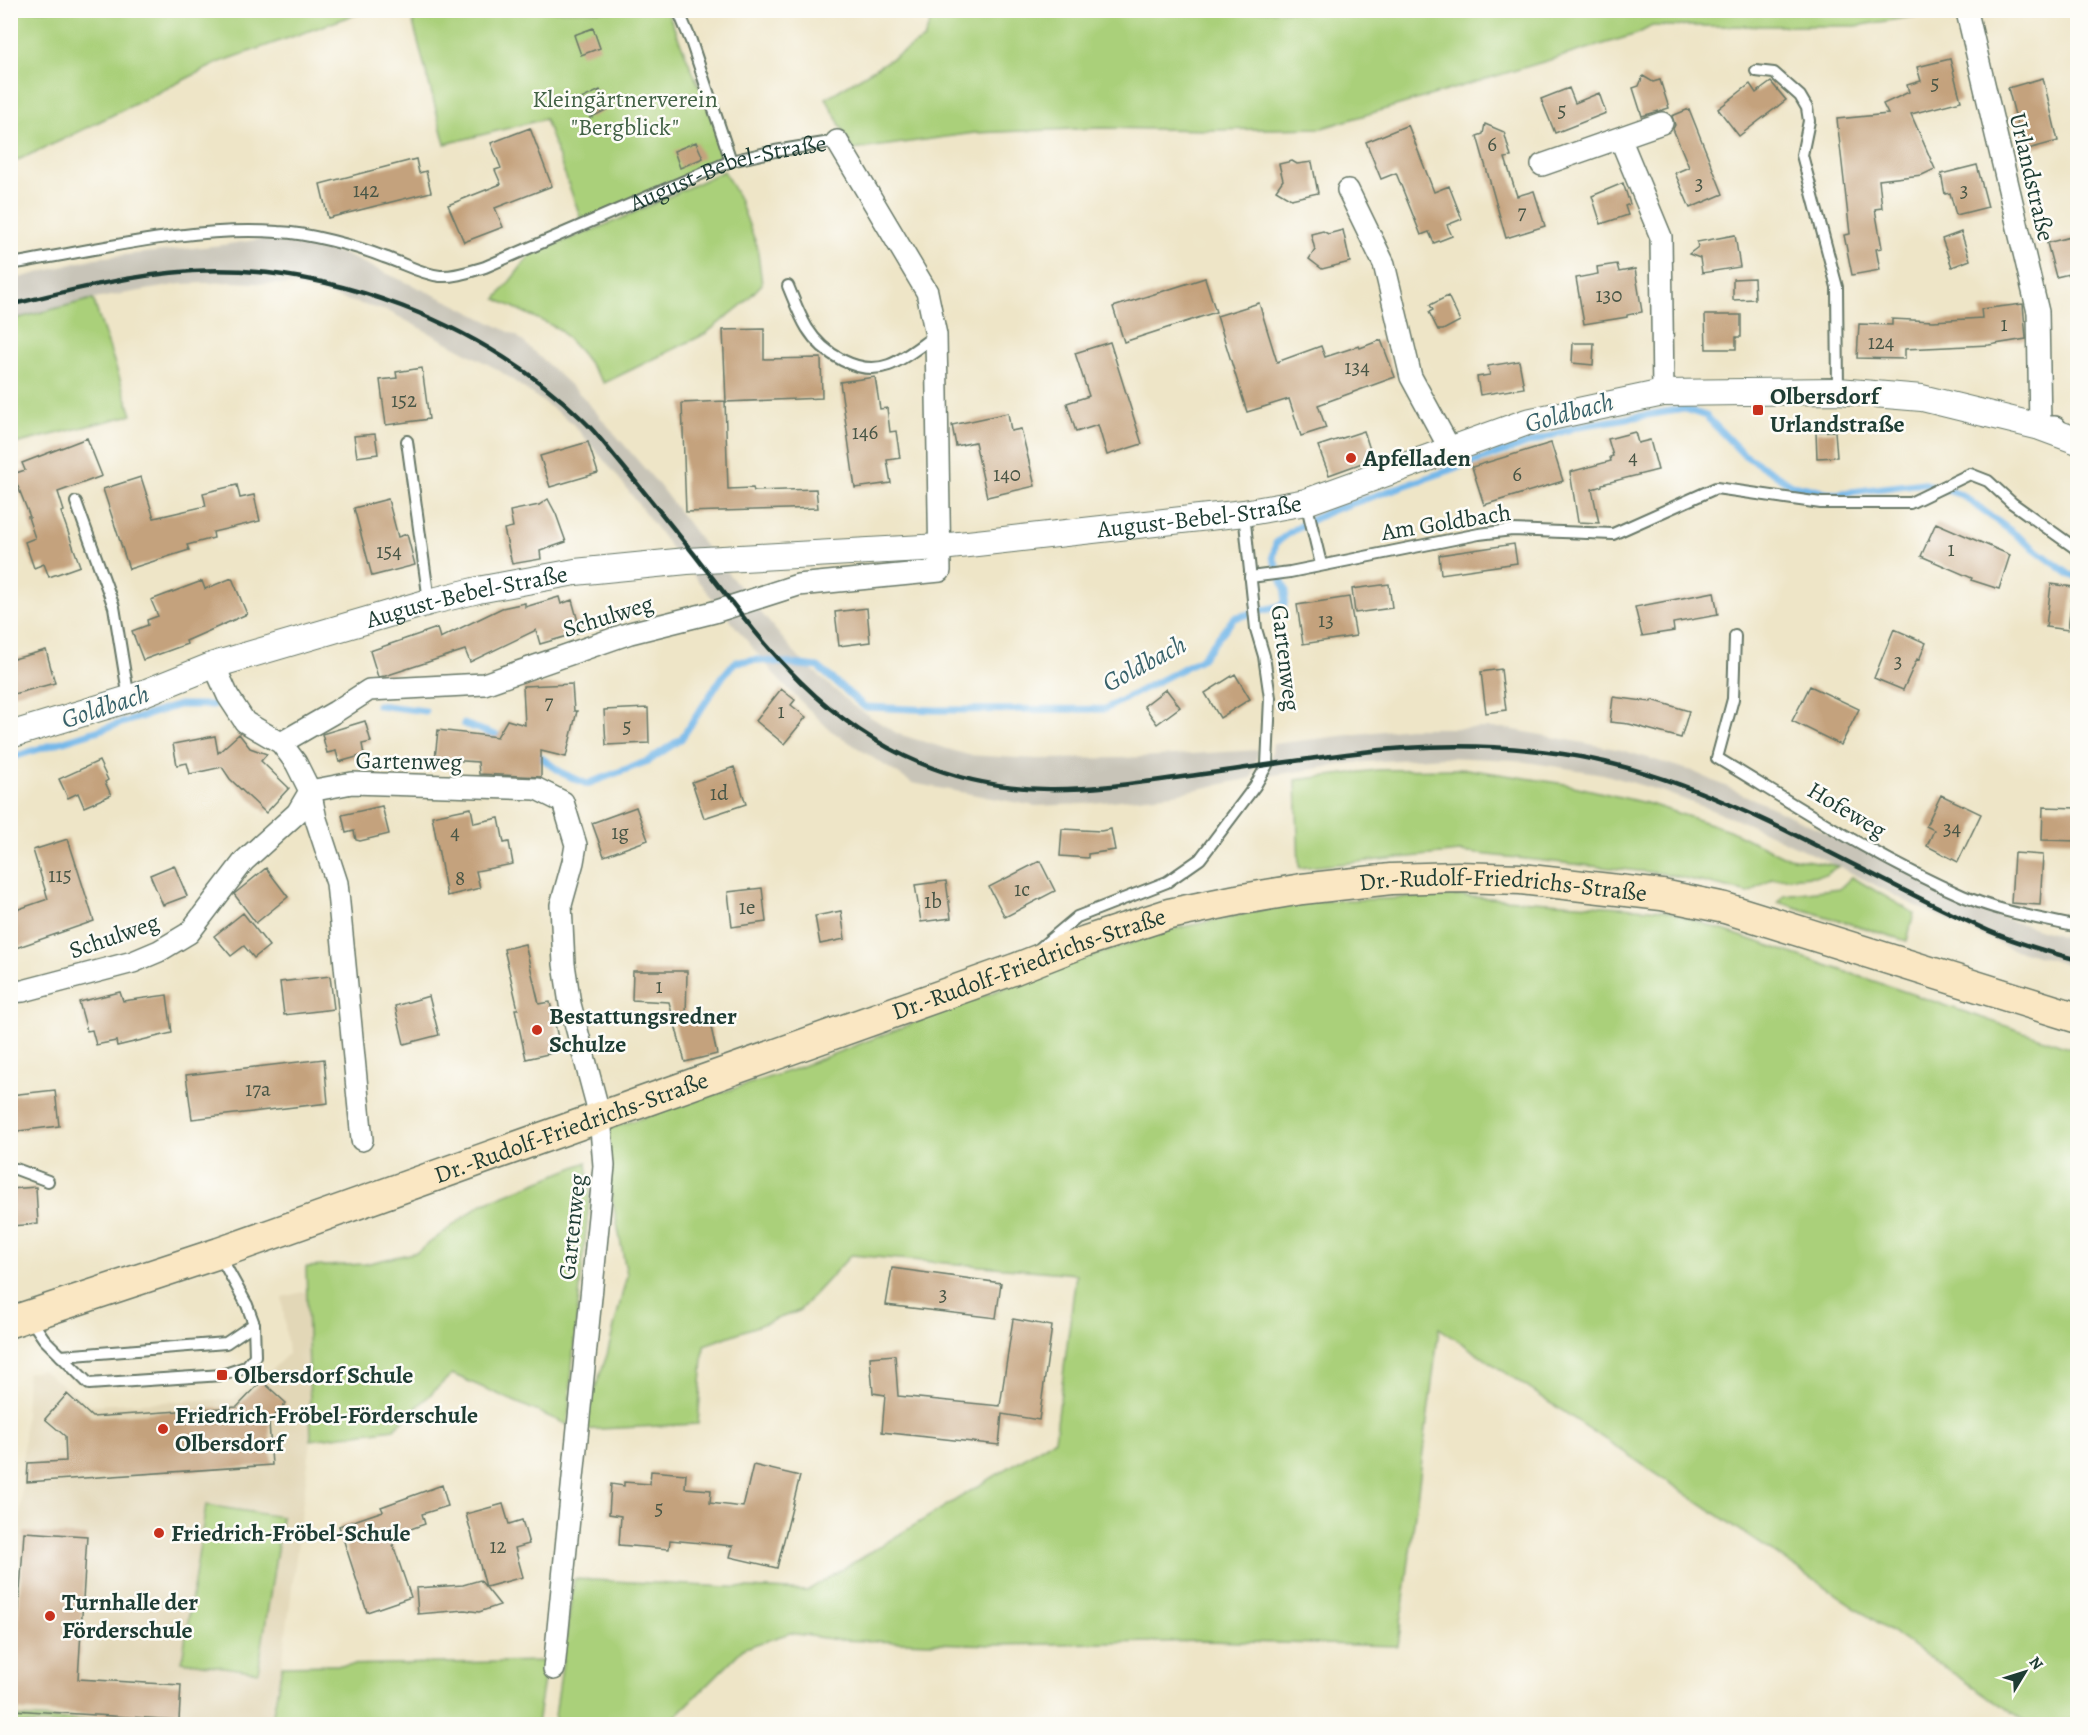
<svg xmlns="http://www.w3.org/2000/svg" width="2088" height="1735" font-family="Alegreya,serif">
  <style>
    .built { fill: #e2d7b7 }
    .industrial { fill: #c8c4b8 }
    .green { fill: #aad07a; stroke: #648657; stroke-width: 1.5 }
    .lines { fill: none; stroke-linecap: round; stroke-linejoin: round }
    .stream { stroke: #73b7e9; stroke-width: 7 }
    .building { fill: #c4a27d }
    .service-casing { stroke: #677867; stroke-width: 14 }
    .minor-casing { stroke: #677867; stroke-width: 24 }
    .tertiary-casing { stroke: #677867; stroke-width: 28 }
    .secondary-casing { stroke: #677867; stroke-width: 33 }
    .service { stroke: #fff; stroke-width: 10 }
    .minor { stroke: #fff; stroke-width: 21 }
    .tertiary { stroke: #fff; stroke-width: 26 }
    .secondary { stroke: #fae7c3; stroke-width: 30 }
    .rail { stroke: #1f3d34; stroke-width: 4.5 }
    .poi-dot { fill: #c8321e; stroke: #fdfcf7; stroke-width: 2 }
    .labels { text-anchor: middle; stroke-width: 5; stroke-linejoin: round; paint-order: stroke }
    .number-label { font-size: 21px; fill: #485646 }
    .park-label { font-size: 24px; fill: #426246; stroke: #fdfcf7 }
    .street-label { font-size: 24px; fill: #1f3d34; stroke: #fdfcf7 }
    .poi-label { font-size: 24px; font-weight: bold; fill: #1f3d34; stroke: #fdfcf7; text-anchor: start }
    .water-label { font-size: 26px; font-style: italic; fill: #38626a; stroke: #fdfcf7 }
  </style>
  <rect width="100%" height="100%" fill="#fdfcf7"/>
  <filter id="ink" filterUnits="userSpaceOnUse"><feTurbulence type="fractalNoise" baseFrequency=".0167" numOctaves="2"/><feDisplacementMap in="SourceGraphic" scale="12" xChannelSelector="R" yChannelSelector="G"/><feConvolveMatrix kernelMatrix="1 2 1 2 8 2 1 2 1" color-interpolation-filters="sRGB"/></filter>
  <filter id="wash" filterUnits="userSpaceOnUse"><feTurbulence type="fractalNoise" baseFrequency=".008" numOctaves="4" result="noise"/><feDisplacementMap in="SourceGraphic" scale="24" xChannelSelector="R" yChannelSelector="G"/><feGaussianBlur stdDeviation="1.35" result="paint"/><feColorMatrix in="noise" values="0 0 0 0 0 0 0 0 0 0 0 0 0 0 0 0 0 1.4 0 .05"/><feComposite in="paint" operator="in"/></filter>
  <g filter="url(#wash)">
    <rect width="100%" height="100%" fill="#eee5c7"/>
    <!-- built -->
    <path class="built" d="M307 1291 311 1440 282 1666 271 1724H166L11 1717 27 1373 42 1370 90 1405 234 1399 263 1378 288 1354 282 1297Z"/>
    <!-- industrial -->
    <path class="industrial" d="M262 239 341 253 450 302 517 336 582 396 658 484 706 547 799 658 853 706 898 734 968 755 1037 759 1123 758 1259 750 1252 778 1174 794 1084 804 1035 806 912 783 830 730 779 680 672 549 615 473 570 421 497 369 390 312 291 285 232 282 181 284 93 299 11 320V280L95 258 222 245Z
      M1408 728H1504L1621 750 1692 771 1843 840 1993 915 2077 941V967L2011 949 1914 905 1838 866 1746 823 1661 791 1603 774 1514 760 1444 757 1352 763 1268 776 1273 744Z"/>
    <!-- green -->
    <path class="green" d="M11 10H366V11L220 62 62 140 11 163Z
      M410 11H667L729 157 582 222 545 119 445 144Z
      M934 11H1947L1856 26H1652L1637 34 1322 128 1211 130 1101 128 974 133 853 150 826 98 924 39Z
      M724 171 739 199 757 246 762 284 743 304 705 334 604 383 581 353 559 329 496 299 531 254 618 220Z
      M93 299 132 415 11 445V320Z
      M1466 769 1565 784 1650 804 1729 830 1783 856 1838 866 1825 875 1772 879 1749 893 1667 874 1460 852 1299 868 1296 780 1377 770Z
      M1852 877 1914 913 1907 941 1778 902 1784 895 1840 888Z
      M1459 896 1664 910 2077 1050V1724H2029L1439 1328 1398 1646 1207 1641 996 1645 838 1640 790 1633 744 1648 668 1724H554L574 1579 807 1591 1055 1439 1076 1274 851 1255 799 1311 704 1345 698 1424 580 1430 607 1355 627 1275 606 1167 607 1129 792 1070 1056 968 1174 929 1297 902Z
      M587 1162 590 1193 573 1355 568 1425 452 1374 394 1429 311 1440 306 1267 365 1264 417 1252 482 1204Z
      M206 1505 282 1517 258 1672 182 1661Z
      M547 1661 537 1724H271L282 1666Z
      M11 1717 166 1724H12Z"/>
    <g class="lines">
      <!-- stream -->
      <path class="stream" d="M378 705 425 711
        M464 724 504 738
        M535 753 562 773 587 784 648 761 681 739 723 676 735 662 757 660 818 667 865 707 935 710 1105 709 1201 659 1234 618 1284 605 1286 591 1273 557 1276 543 1296 528 1330 511 1579 426 1684 409 1706 416 1743 454 1792 485 1835 494 1923 483 1962 495 2070 575 2078 577
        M10 758 179 705H213"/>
    </g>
    <g id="blocks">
      <!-- building -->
      <path class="building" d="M593 28 600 48 581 55 574 35Z
        M1950 59 1961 101 1911 114 1935 169 1922 175 1879 180 1882 208 1875 209 1882 248 1876 249 1880 270 1852 275 1844 235 1850 234 1837 119 1888 114 1883 104 1909 92 1907 85 1921 81 1917 67Z
        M1643 76 1653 82 1660 80 1669 108 1642 116 1633 88 1639 86Z
        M2043 78 2058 141 2024 150 2008 88Z
        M1771 82 1786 100 1739 136 1718 109 1750 84 1756 93Z
        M1569 88 1575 103 1599 93 1606 113 1555 133 1541 99Z
        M600 90 608 109 590 118 581 99Z
        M1689 109 1723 194 1690 208 1675 173 1689 167 1673 129 1675 125 1672 116Z
        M1485 124 1504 132 1511 157 1505 158 1517 196 1534 191 1545 226 1506 238 1477 136 1483 134Z
        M1408 125 1434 192 1449 186 1462 219 1447 225 1452 236 1434 243 1429 232 1421 235 1396 173 1381 179 1366 142Z
        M530 128 552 186 495 208 503 227 464 242 448 205 501 184 495 170 501 168 491 143Z
        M696 142 703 158 680 168 674 151Z
        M416 159 419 173 426 171 431 192 328 218 320 184Z
        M1292 161 1297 164 1312 162 1318 193 1291 199 1276 190 1283 180 1279 164Z
        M1977 165 1988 207 1956 215 1950 193 1945 194 1941 174Z
        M1623 183 1630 204 1625 206 1628 215 1601 224 1592 196Z
        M1343 230 1350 262 1322 269 1309 259 1315 250 1311 234 1323 231 1328 234Z
        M1961 232 1970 260 1952 267 1942 239Z
        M1735 235 1740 267 1702 273 1700 258 1689 254 1698 247 1697 242Z
        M2078 235V272L2056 277 2047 243Z
        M1617 264 1619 272 1635 269 1642 312 1627 315V317L1584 324 1576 278 1598 274 1597 267Z
        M1205 278 1216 312 1124 342 1113 307Z
        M1754 278 1755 299 1733 300V279Z
        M1448 296 1460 321 1443 330H1438L1429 312 1433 310 1430 305Z
        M1259 303 1277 362 1321 346 1325 357 1359 346 1360 348 1381 340 1395 377 1318 405 1326 428 1301 436 1289 399 1247 412 1217 316Z
        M2023 304 2026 339 1989 345 1905 349V359L1857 358 1859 324 1892 325V319L1933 321 1982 318 1981 309Z
        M1705 315H1741V337H1736V349H1706Z
        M764 329V359L821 358 822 398 726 402 723 330Z
        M1110 342 1142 444 1107 455 1098 425 1076 432 1067 403 1089 396 1075 353Z
        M1573 343H1594L1593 365 1572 363Z
        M1519 361 1524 388 1480 395 1477 377 1490 375 1488 366Z
        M422 368 429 419 386 425 380 380 397 378 396 372Z
        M875 377 880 409 887 408 890 432 896 431 900 458 887 460 891 483 855 488 840 382Z
        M725 401 728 489 753 488 754 491 816 489 818 508 686 512 682 403Z
        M1008 413 1011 431 1021 429 1035 486 987 497 975 442 956 446 952 425Z
        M1364 431 1373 459 1329 475 1318 446Z
        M1835 431 1837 457 1817 458 1816 432Z
        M1635 432 1638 443 1650 440 1658 470 1602 484V486L1592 489 1599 523 1578 522 1570 472 1611 461 1610 457 1613 456 1608 439Z
        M375 434 378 454 357 457 354 436Z
        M87 438 102 476 58 492 64 511 61 512 80 566 49 577 44 564 34 568 25 542 35 538 28 517H30L13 474 25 470 22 463Z
        M588 442 598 473 550 487 540 456Z
        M1551 443 1563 481 1484 505 1472 467Z
        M141 477 154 518 206 506 203 493 237 485 240 498 254 495 260 521 213 532 214 538 187 545 189 550 129 569 103 489Z
        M388 499 398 537 407 534 415 565 372 576 354 508Z
        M548 499 556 514 566 542 540 551 541 559 512 564 504 529 513 527 510 511 539 505Z
        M1936 523 2010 555 1999 589 1971 580 1972 578 1921 556Z
        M1514 544 1517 563 1441 574 1439 555Z
        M232 578 247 614 186 641 187 644 143 660 132 631 148 625 147 620 158 616 151 600 202 581 205 589Z
        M1389 584 1392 608 1355 613 1352 589Z
        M2051 584 2073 587 2068 630 2046 627Z
        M1714 592 1718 615 1673 623 1674 631 1642 636 1635 607Z
        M559 597 561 604 572 600 581 632 540 644 536 630 470 662 465 650 385 676 378 677 370 651 437 628 440 638 502 608 525 603V607Z
        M1349 597 1356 636 1303 644 1297 605Z
        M867 608 870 642 839 646 835 612Z
        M1894 629 1926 643 1919 660 1917 659 1903 690 1874 678Z
        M46 650 55 683 10 695V660Z
        M1501 669 1506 710 1486 713 1481 672Z
        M1235 674 1250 699 1220 718 1205 693Z
        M572 684 574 711H577L566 757 541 751V777L479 774 478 762 435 759 438 730 497 737 507 720 525 725 523 686Z
        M1810 686 1859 709 1841 745 1792 721Z
        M781 689 795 700 791 705 806 717 784 744 756 721Z
        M1166 689 1180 707 1157 724 1144 706Z
        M1613 697 1651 702 1652 700 1689 711 1681 738 1629 724 1610 722Z
        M648 708 649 743 606 745 604 710Z
        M365 721 371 742 362 744 364 755 339 762 336 751 327 753 322 734Z
        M239 734 250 748 267 754 261 761 289 788 266 813 230 779 222 767 190 774 187 763 177 765 173 744 215 736 218 753Z
        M99 761 108 780 105 782 111 795 84 807 78 793 68 798 59 779Z
        M734 767 746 804 704 818 692 782Z
        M1941 795 1981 814 1958 862 1927 846 1934 830 1926 826Z
        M382 806 389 834 360 841 356 840 354 831 346 833 342 815Z
        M636 807 648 840 604 856 592 823Z
        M2043 807 2078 808V841L2042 840Z
        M471 808 474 823 499 818 504 843 509 842 513 864 476 871 480 888 447 896 432 816Z
        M1062 829 1101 831 1111 829 1115 850 1088 854V858L1060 856Z
        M68 839 94 921 10 950V912L48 899 33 850Z
        M2014 853 2043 855 2040 905 2011 903Z
        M1040 861 1055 891 1005 917 989 887Z
        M174 865 187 896 163 905 150 875Z
        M266 868 288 897 256 923 234 894Z
        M946 881 951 918 921 922 915 885Z
        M762 888 766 922 732 927 728 892Z
        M841 911 845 939 820 944 815 916Z
        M243 913 269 946 254 958 244 946 231 956 214 936Z
        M525 944 539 1004 550 1002 561 1051 526 1059 515 1009H518L504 949Z
        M633 971H687L686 1019 708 1014 717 1054 685 1062 669 1002 632 1000Z
        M330 976 334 1009 284 1015 280 982Z
        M120 992 123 1001 167 995 172 1033 117 1046 116 1041 96 1045 92 1030 87 1031 79 1002Z
        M429 996 439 1035 404 1044 395 1006Z
        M324 1059 328 1103 192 1119 186 1075Z
        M55 1090 59 1126 10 1132V1095Z
        M36 1187 38 1224 10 1226V1189Z
        M892 1268 1001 1283 996 1318 886 1305Z
        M1013 1319 1052 1326 1039 1420 1002 1414 999 1445 882 1432 885 1395 873 1393 870 1357 895 1355 898 1396 1000 1406Z
        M262 1381 286 1403 269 1422 272 1465 27 1482 28 1463 66 1461 65 1436 45 1419 67 1394 92 1417 237 1407Z
        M753 1465 800 1476 777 1568 730 1557 733 1546 670 1540 669 1549 619 1545 621 1516 609 1514 611 1484 624 1486V1482L650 1484 651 1471 686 1474 685 1488 711 1490 710 1503 743 1507Z
        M442 1485 448 1506 422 1514 425 1524 390 1536 411 1597 367 1612 339 1526 383 1511 381 1507Z
        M503 1504 509 1524 522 1520 529 1544 515 1548 523 1577 486 1587 466 1514Z
        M24 1532 87 1536 78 1679 181 1685 179 1720 12 1710Z
        M480 1580 500 1605 479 1612 465 1610 418 1614 416 1588 463 1585Z"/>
    </g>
  </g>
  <g filter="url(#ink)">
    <use href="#blocks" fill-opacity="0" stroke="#677867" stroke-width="1.5"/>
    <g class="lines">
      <defs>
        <g id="service">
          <path d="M678 10 691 41 731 161"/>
          <path d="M1756 71 1774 73 1800 96 1807 108 1809 121 1802 155 1837 287 1838 390"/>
          <path id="s1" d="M10 264C98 250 188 226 278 232 308 233 356 246 384 257 403 263 421 274 440 276 455 277 471 271 485 267L731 161 775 151 837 141"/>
          <path d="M788 286C794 300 799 315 807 328 823 354 859 376 889 365 905 359 921 345 936 335"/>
          <path d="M407 441 429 601"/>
          <path d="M76 502 114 607 129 699"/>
          <path d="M1306 502 1321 564"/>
          <path d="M1250 577 1290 572 1479 534 1512 530 1613 534 1716 488 1821 503H1910L1970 474 1988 481 2012 503 2078 550"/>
          <path d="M1735 636 1733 699 1717 758C1797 806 1877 859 1963 896 2000 912 2039 918 2078 927"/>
          <path d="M1040 948 1077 917 1167 882 1200 859 1255 786 1267 765 1270 698 1264 656 1256 629 1244 513"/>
          <path d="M10 1169H16L48 1181"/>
          <path d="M29 1317 44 1339 89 1384 222 1375 246 1367 255 1356 254 1324 247 1305 220 1256"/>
          <path d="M61 1356 226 1343 254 1324"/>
        </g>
        <path id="minor" d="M1967 12 2038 312 2040 427H2055
          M1620 138 1661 237 1663 393
          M1542 165 1662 123
          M1348 190 1384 264 1411 377 1450 449
          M214 665 228 696 245 722 281 743 296 763 310 791 316 819 337 883 362 1140
          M281 743 335 712 369 690 484 684 630 633 714 612 798 585 940 571 936 335 927 292 837 141
          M310 791 352 783 537 789 563 802 576 845 573 862 561 905 564 964 570 1004 600 1116 604 1166 554 1669
          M10 992 23 991 133 962 159 951 189 933 244 861 297 813 310 791"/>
        <g id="tertiary">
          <path id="s2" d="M10 735 129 699 214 665 429 602 478 590 575 572 687 561 941 547 1244 513 1306 502 1527 422 1663 393 1838 391 1922 398 2040 427 2078 441"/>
        </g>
        <g id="secondary">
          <path id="s3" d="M10 1322 219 1253 1015 969 1086 941 1169 914 1237 900 1302 889 1391 879 1458 877 1521 879 1662 895 1725 908 2078 1018"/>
        </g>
      </defs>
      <!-- service casing -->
      <use href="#service" class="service-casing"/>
      <!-- minor casing -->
      <use href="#minor" class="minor-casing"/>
      <!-- tertiary casing -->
      <use href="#tertiary" class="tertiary-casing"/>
      <!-- secondary casing -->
      <use href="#secondary" class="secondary-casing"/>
      <!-- service -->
      <use href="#service" class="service"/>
      <!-- minor -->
      <use href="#minor" class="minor"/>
      <!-- tertiary -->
      <use href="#tertiary" class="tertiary"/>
      <!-- secondary -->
      <use href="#secondary" class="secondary"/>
      <!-- rail -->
      <path class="rail" d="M10 305C71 290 130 275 192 271 331 263 484 324 583 420 597 433 608 449 621 464 645 493 670 524 694 554 760 639 817 720 920 763 1010 801 1089 790 1182 777 1240 769 1297 760 1355 753 1423 744 1494 744 1563 754 1717 777 1849 870 1989 931 2017 943 2048 952 2078 960"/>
    </g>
  </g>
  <!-- markers -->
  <g class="poi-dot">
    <rect x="1752" y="404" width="12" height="12" rx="3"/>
    <circle cx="1351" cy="458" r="6"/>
    <circle cx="537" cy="1030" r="6"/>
    <rect x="216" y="1369" width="12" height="12" rx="3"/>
    <circle cx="163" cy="1429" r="6"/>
    <circle cx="159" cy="1533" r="6"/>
    <circle cx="50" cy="1616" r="6"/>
  </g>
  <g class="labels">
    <!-- number labels -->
    <g class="number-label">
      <text x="1935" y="90">5</text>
      <text x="1562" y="117">5</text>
      <text x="1492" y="151">6</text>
      <text x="1699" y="190">3</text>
      <text x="366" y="197">142</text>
      <text x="1964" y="197">3</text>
      <text x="1522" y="219">7</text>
      <text x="1609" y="302">130</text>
      <text x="2004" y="331">1</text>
      <text x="1881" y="349">124</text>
      <text x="1357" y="374">134</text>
      <text x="404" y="407">152</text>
      <text x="865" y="439">146</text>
      <text x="1633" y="464">4</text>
      <text x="1007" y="481">140</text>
      <text x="1517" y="481">6</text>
      <text x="1951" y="556">1</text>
      <text x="389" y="558">154</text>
      <text x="1326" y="627">13</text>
      <text x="1898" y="668">3</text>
      <text x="549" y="709">7</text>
      <text x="781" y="718">1</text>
      <text x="627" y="733">5</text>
      <text x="719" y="800">1d</text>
      <text x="1952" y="835">34</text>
      <text x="455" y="839">4</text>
      <text x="620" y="839">1g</text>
      <text x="60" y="882">115</text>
      <text x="460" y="885">8</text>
      <text x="1022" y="896">1c</text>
      <text x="933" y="908">1b</text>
      <text x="747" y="914">1e</text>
      <text x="659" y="993">1</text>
      <text x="258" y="1096">17a</text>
      <text x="943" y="1301">3</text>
      <text x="659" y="1515">5</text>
      <text x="498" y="1553">12</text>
    </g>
    <!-- park labels -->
    <g class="park-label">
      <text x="625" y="107">Kleingärtnerverein<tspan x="625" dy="28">"Bergblick"</tspan></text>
    </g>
    <!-- street labels -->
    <g class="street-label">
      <text dy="8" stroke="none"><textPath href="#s1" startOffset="747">August-Bebel-Straße</textPath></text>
      <text transform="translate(2032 177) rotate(77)" y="8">Urlandstraße</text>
      <text dy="8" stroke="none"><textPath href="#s2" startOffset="1216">August-Bebel-Straße</textPath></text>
      <text transform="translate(1446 522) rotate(-9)" y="8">Am Goldbach</text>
      <text dy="8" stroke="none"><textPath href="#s2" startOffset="478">August-Bebel-Straße</textPath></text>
      <text transform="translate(608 616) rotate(-17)" y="8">Schulweg</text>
      <text transform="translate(1286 658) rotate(83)" y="8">Gartenweg</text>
      <text transform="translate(409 761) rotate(1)" y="8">Gartenweg</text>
      <text transform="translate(1847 810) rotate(31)" y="8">Hofeweg</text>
      <text dy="8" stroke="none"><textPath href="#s3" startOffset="1566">Dr.-Rudolf-Friedrichs-Straße</textPath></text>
      <text transform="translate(114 936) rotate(-19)" y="8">Schulweg</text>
      <text dy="8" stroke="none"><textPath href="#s3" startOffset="1080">Dr.-Rudolf-Friedrichs-Straße</textPath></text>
      <text dy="8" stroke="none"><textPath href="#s3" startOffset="594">Dr.-Rudolf-Friedrichs-Straße</textPath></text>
      <text transform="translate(572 1227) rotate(-84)" y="8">Gartenweg</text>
    </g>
    <!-- poi labels -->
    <g class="poi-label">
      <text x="1770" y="404">Olbersdorf<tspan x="1770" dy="28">Urlandstraße</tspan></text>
      <text x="1363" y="466">Apfelladen</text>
      <text x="549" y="1024">Bestattungsredner<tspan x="549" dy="28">Schulze</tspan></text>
      <text x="234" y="1383">Olbersdorf Schule</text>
      <text x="175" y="1423">Friedrich-Fröbel-Förderschule<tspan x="175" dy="28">Olbersdorf</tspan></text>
      <text x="171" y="1541">Friedrich-Fröbel-Schule</text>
      <text x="62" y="1610">Turnhalle der<tspan x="62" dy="28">Förderschule</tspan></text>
    </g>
    <!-- water labels -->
    <g class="water-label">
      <text transform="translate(1569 412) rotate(-15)" y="9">Goldbach</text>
      <text transform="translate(1144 663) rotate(-28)" y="9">Goldbach</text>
      <text transform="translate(105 706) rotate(-18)" y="9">Goldbach</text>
    </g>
  </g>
  <!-- margin -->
  <rect width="2088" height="1735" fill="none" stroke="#fdfcf7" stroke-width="36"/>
  <!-- north arrow -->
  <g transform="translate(2025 1672) rotate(52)" stroke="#fdfcf7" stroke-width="4.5" paint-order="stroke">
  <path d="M0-4.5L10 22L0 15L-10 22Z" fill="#1f3d34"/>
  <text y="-9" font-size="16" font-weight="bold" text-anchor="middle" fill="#1f3d34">N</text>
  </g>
</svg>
